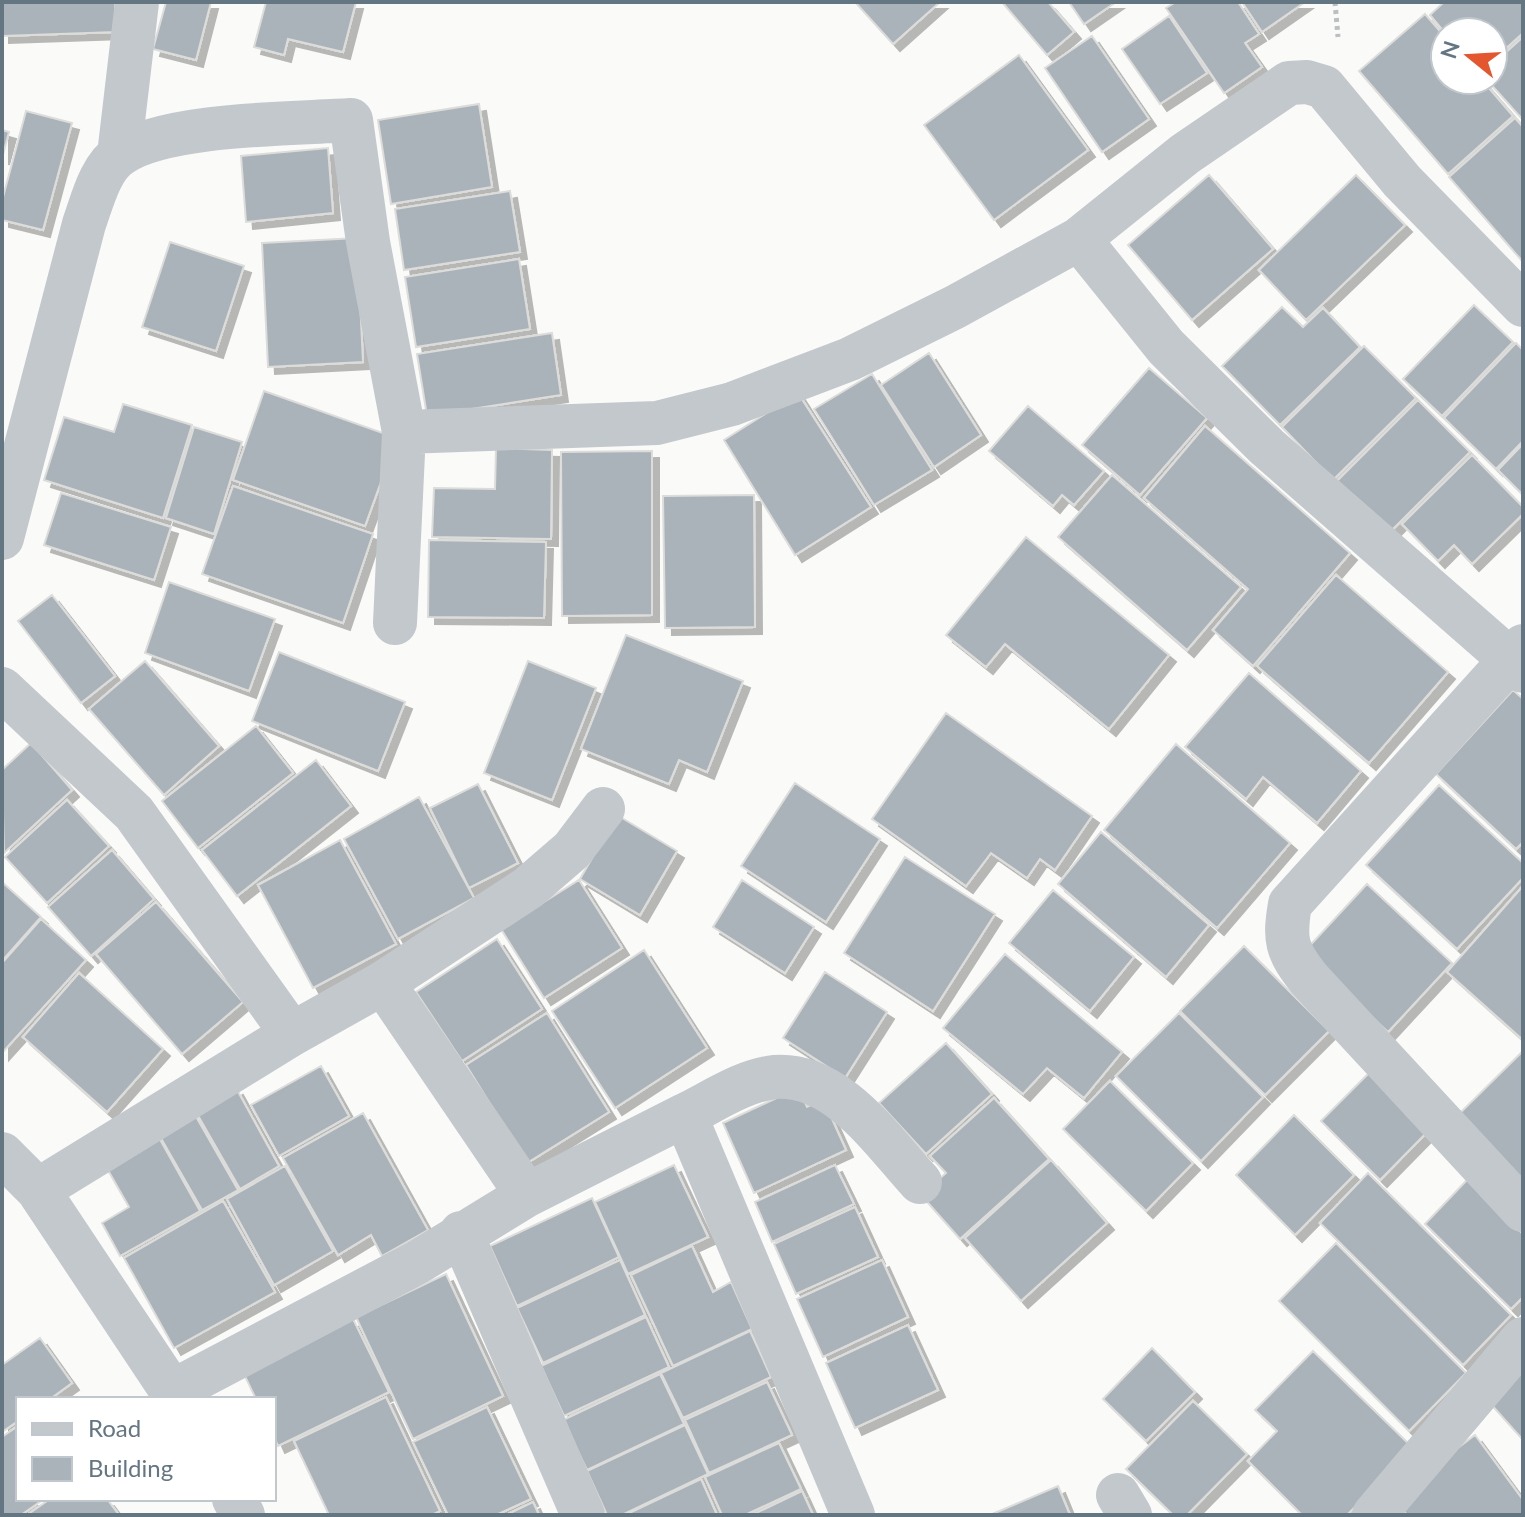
<svg xmlns="http://www.w3.org/2000/svg" width="1525" height="1517" font-family="Lato,sans-serif">
  <style>
    .building { fill: #aab3b9; stroke: #dcdcda; stroke-width: 2; filter: url(#shadow) }
    .lines { fill: none; stroke-linecap: round; stroke-linejoin: round }
    .path { stroke: #bbbfc2; stroke-width: 5; stroke-dasharray: 4 4; stroke-linecap: butt }
    .minor { stroke: #c3c8cc; stroke-width: 44 }
  </style>
  <defs>
    <filter id="shadow"><feDropShadow dx="7" dy="7" stdDeviation="0" flood-color="#0004"/></filter>
  </defs>
  <rect width="100%" height="100%" fill="#fafaf8"/>
  <!-- building -->
  <path class="building" d="M2 2H115L116 32 2 36Z
    M166 2H211L196 60 153 49Z
    M266 2H356L343 52 288 39 284 55 254 47Z
    M855 2H940L893 44Z
    M1002 2H1048L1074 32 1047 55Z
    M1069 2H1116L1084 24Z
    M1176 2H1238L1259 34 1245 43 1262 67 1224 93 1166 8Z
    M1242 2H1305L1262 32Z
    M1444 2H1523V33L1493 60V32L1445 33 1430 15Z
    M1425 14 1445 37V80H1482L1513 116 1448 174 1359 71Z
    M1169 16 1207 73 1160 104 1122 49Z
    M1092 36 1149 119 1102 152 1045 68Z
    M1523 37V120L1487 80H1493V64Z
    M1019 55 1088 150 994 220 924 125Z
    M479 104 492 187 391 204 378 120Z
    M26 111 72 123 43 230 2 220V201Z
    M1515 118 1523 127V262L1449 177Z
    M2 130 9 132 2 158Z
    M328 148 333 213 246 222 241 156Z
    M1209 175 1273 249 1192 320 1128 245Z
    M1356 175 1405 225 1306 320 1259 270Z
    M510 191 520 252 404 270 395 209Z
    M357 238 363 362 268 367 262 243Z
    M170 242 244 266 216 351 142 327Z
    M519 259 530 329 416 347 405 277Z
    M1474 305 1513 342 1442 416 1403 379Z
    M1282 307 1303 327 1323 308 1360 347 1280 425 1222 366Z
    M552 333 561 395 427 416 417 354Z
    M1516 343 1523 350V441L1496 469 1444 418Z
    M1364 346 1416 398 1333 480 1282 427Z
    M929 353 981 435 934 467 881 385Z
    M1149 368 1207 418 1140 495 1082 445Z
    M872 374 932 470 874 505 814 409Z
    M264 391 397 438 365 526 233 480Z
    M798 393 871 507 795 555 724 440Z
    M1418 400 1470 452 1386 536 1334 484Z
    M123 404 192 425 163 518 44 480 64 417 114 432Z
    M1028 406 1104 471 1074 505 1062 495 1053 506 989 451Z
    M1205 426 1350 553 1253 666 1213 630 1248 589 1144 498Z
    M194 427 242 442 214 534 166 518Z
    M1523 444V495L1498 470Z
    M496 448 552 450 551 539 432 537 434 488 495 489Z
    M652 451V615L562 616 561 452Z
    M1472 455 1523 507V514L1472 564 1454 545 1438 561 1402 524Z
    M1112 475 1241 587 1187 650 1058 537Z
    M233 486 373 534 343 623 202 574Z
    M61 493 171 527 154 580 44 545Z
    M754 495 755 627 665 628 663 496Z
    M1026 537 1169 655 1109 729 1005 644 986 667 946 635Z
    M429 540 546 542 544 618 428 617Z
    M1336 575 1448 672 1369 763 1257 666Z
    M169 582 275 619 249 691 145 653Z
    M52 595 115 676 81 703 18 621Z
    M626 635 743 681 707 772 679 760 669 784 581 749Z
    M279 652 405 702 378 771 252 721Z
    M145 661 219 746 164 795 89 709Z
    M528 661 596 688 552 800 484 773Z
    M1249 673 1361 771 1317 823 1263 777 1246 799 1185 747Z
    M1513 690 1523 699V842L1516 849 1436 774Z
    M946 713 1092 816 1055 870 1040 859 1027 878 991 853 966 886 872 819Z
    M256 726 293 773 198 848 162 801Z
    M31 743 72 790 4 853 2 770Z
    M1176 744 1290 843 1217 928 1104 830Z
    M316 760 351 806 237 896 202 850Z
    M795 783 880 839 826 922 741 866Z
    M478 784 518 863 469 888 430 808Z
    M1439 785 1523 863V878L1457 949 1366 865Z
    M419 797 474 898 398 939 344 839Z
    M67 800 109 846 47 903 5 857Z
    M617 815 677 851 640 915 580 879Z
    M1101 832 1209 925 1166 977 1058 884Z
    M340 840 396 944 313 988 258 885Z
    M112 850 154 899 91 956 48 907Z
    M905 857 995 914 933 1011 844 953Z
    M579 880 622 948 544 998 501 929Z
    M742 880 814 927 785 973 713 927Z
    M2 882 41 917 2 961Z
    M1367 884 1452 963 1388 1032 1303 953Z
    M1523 886V1040L1447 972Z
    M1053 890 1134 957 1090 1011 1009 943Z
    M156 902 243 1002 182 1054 96 954Z
    M41 919 86 960 2 1053V963Z
    M497 939 542 1009 462 1061 416 992Z
    M1244 946 1329 1031 1265 1095 1180 1011Z
    M644 950 707 1048 615 1108 552 1011Z
    M1005 954 1122 1052 1084 1098 1047 1068 1023 1094 943 1028Z
    M825 972 887 1012 845 1078 783 1038Z
    M79 973 163 1049 107 1112 23 1037Z
    M547 1013 609 1112 527 1163 466 1065Z
    M1179 1013 1263 1097 1201 1161 1116 1076Z
    M946 1043 992 1094 926 1154 879 1103Z
    M1523 1051V1190L1454 1119Z
    M1378 1064 1437 1122 1380 1180 1321 1121Z
    M321 1066 349 1116 279 1156 251 1105Z
    M1110 1081 1193 1163 1146 1211 1063 1129Z
    M236 1088 279 1166 240 1189 196 1112Z
    M798 1088 807 1107 823 1099 846 1150 754 1193 723 1123Z
    M994 1098 1049 1159 960 1239 921 1195 946 1173 930 1156Z
    M194 1113 238 1190 202 1210 158 1133Z
    M363 1113 428 1230 382 1256 371 1235 338 1255 283 1158Z
    M1294 1115 1354 1175 1295 1235 1236 1175Z
    M157 1134 200 1211 120 1256 102 1223 129 1207 105 1165Z
    M1051 1160 1107 1223 1021 1301 965 1238Z
    M674 1165 708 1237 628 1274 595 1202Z
    M835 1165 854 1204 772 1242 755 1202Z
    M285 1166 333 1251 274 1285 227 1199Z
    M1368 1173 1511 1315 1463 1365 1320 1223Z
    M1467 1180 1523 1234V1297L1511 1309 1425 1224Z
    M592 1198 619 1257 517 1306 490 1246Z
    M223 1201 275 1292 174 1348 124 1258Z
    M855 1207 878 1257 796 1294 774 1244Z
    M1336 1243 1466 1373 1409 1431 1279 1301Z
    M692 1246 713 1292 731 1282 752 1329 673 1366 631 1275Z
    M620 1260 645 1315 543 1363 517 1308Z
    M882 1260 908 1317 823 1357 797 1299Z
    M446 1274 503 1396 413 1439 356 1317Z
    M646 1317 669 1367 564 1416 541 1366Z
    M353 1319 389 1392 278 1446 274 1437V1399H256L243 1372Z
    M908 1325 938 1390 855 1428 826 1363Z
    M750 1331 771 1377 683 1418 661 1373Z
    M40 1338 72 1383 50 1399H18V1421L2 1432V1365Z
    M1152 1348 1195 1392 1146 1441 1103 1399Z
    M1313 1351 1413 1448 1347 1515H1302L1248 1461 1277 1431 1255 1410Z
    M660 1374 684 1424 587 1470 563 1420Z
    M1520 1374 1523 1377V1440L1489 1402Z
    M767 1382 792 1435 709 1473 685 1420Z
    M386 1397 440 1511 432 1515H329L294 1441Z
    M1193 1401 1247 1454 1187 1515H1173L1126 1469Z
    M487 1407 531 1499 496 1515H448L413 1442Z
    M685 1425 708 1474 622 1515H607L587 1471Z
    M18 1426V1499H44L21 1515H2V1437Z
    M1475 1435 1523 1500V1515H1407L1393 1497Z
    M779 1443 801 1489 745 1515H722L705 1477Z
    M701 1479 717 1515H625Z
    M1058 1486 1070 1515H990Z
    M802 1491 813 1515H752Z
    M50 1499H107L119 1515H27Z
    M533 1502 539 1515H506Z"/>
  <g class="lines">
    <!-- path -->
    <path class="path" d="M1335 2 1338 37"/>
    <!-- minor -->
    <path class="minor" d="M119 155 137 2
      M1079 239 1185 154 1289 83 1307 82 1324 87 1402 181 1523 305
      M2 538 84 224C92 202 100 167 121 154 167 123 292 124 351 120L368 242 404 432 657 423 732 404 850 359 955 307 1079 239 1166 347 1267 447 1523 671
      M395 623 404 432
      M1523 646 1290 904C1284 940 1286 950 1309 979L1523 1210
      M2 689 134 813 292 1034
      M383 983 527 1195
      M685 1115C712 1102 744 1080 775 1077 838 1073 882 1141 920 1182
      M2 1154 38 1190 177 1399
      M38 1190 292 1034 383 983 528 888 572 850 603 809
      M461 1233 583 1515
      M173 1391 418 1262 527 1195 685 1115 853 1515
      M1118 1495 1130 1515
      M234 1499 243 1515
      M1374 1515 1523 1339"/>
  </g>
  <!-- border -->
  <rect width="1525" height="1517" fill="none" stroke="#657683" stroke-width="8"/>
  <!-- legend -->
  <rect x="16" y="1397" width="260" height="104" fill="#ffffff" stroke="#c1c8cd" stroke-width="2"/>
  <rect x="32" y="1423" width="40" height="12" fill="#c3c8cc" stroke="#c1c8cd" stroke-width="2"/>
  <text x="88" y="1437" font-size="24" fill="#657683">Road</text>
  <rect x="32" y="1457" width="40" height="24" fill="#aab3b9" stroke="#c1c8cd" stroke-width="2"/>
  <text x="88" y="1477" font-size="24" fill="#657683">Building</text>
  <!-- north arrow -->
  <g transform="translate(1469 56) rotate(288)"><circle r="38" fill="#ffffff" stroke="#c1c8cd" stroke-width="2"/>
  <path d="M0-6L14 30L0 20L-14 30Z" fill="#e4572e"/>
  <text y="-12" font-size="22" font-weight="bold" text-anchor="middle" fill="#657683">N</text>
  </g>
</svg>
